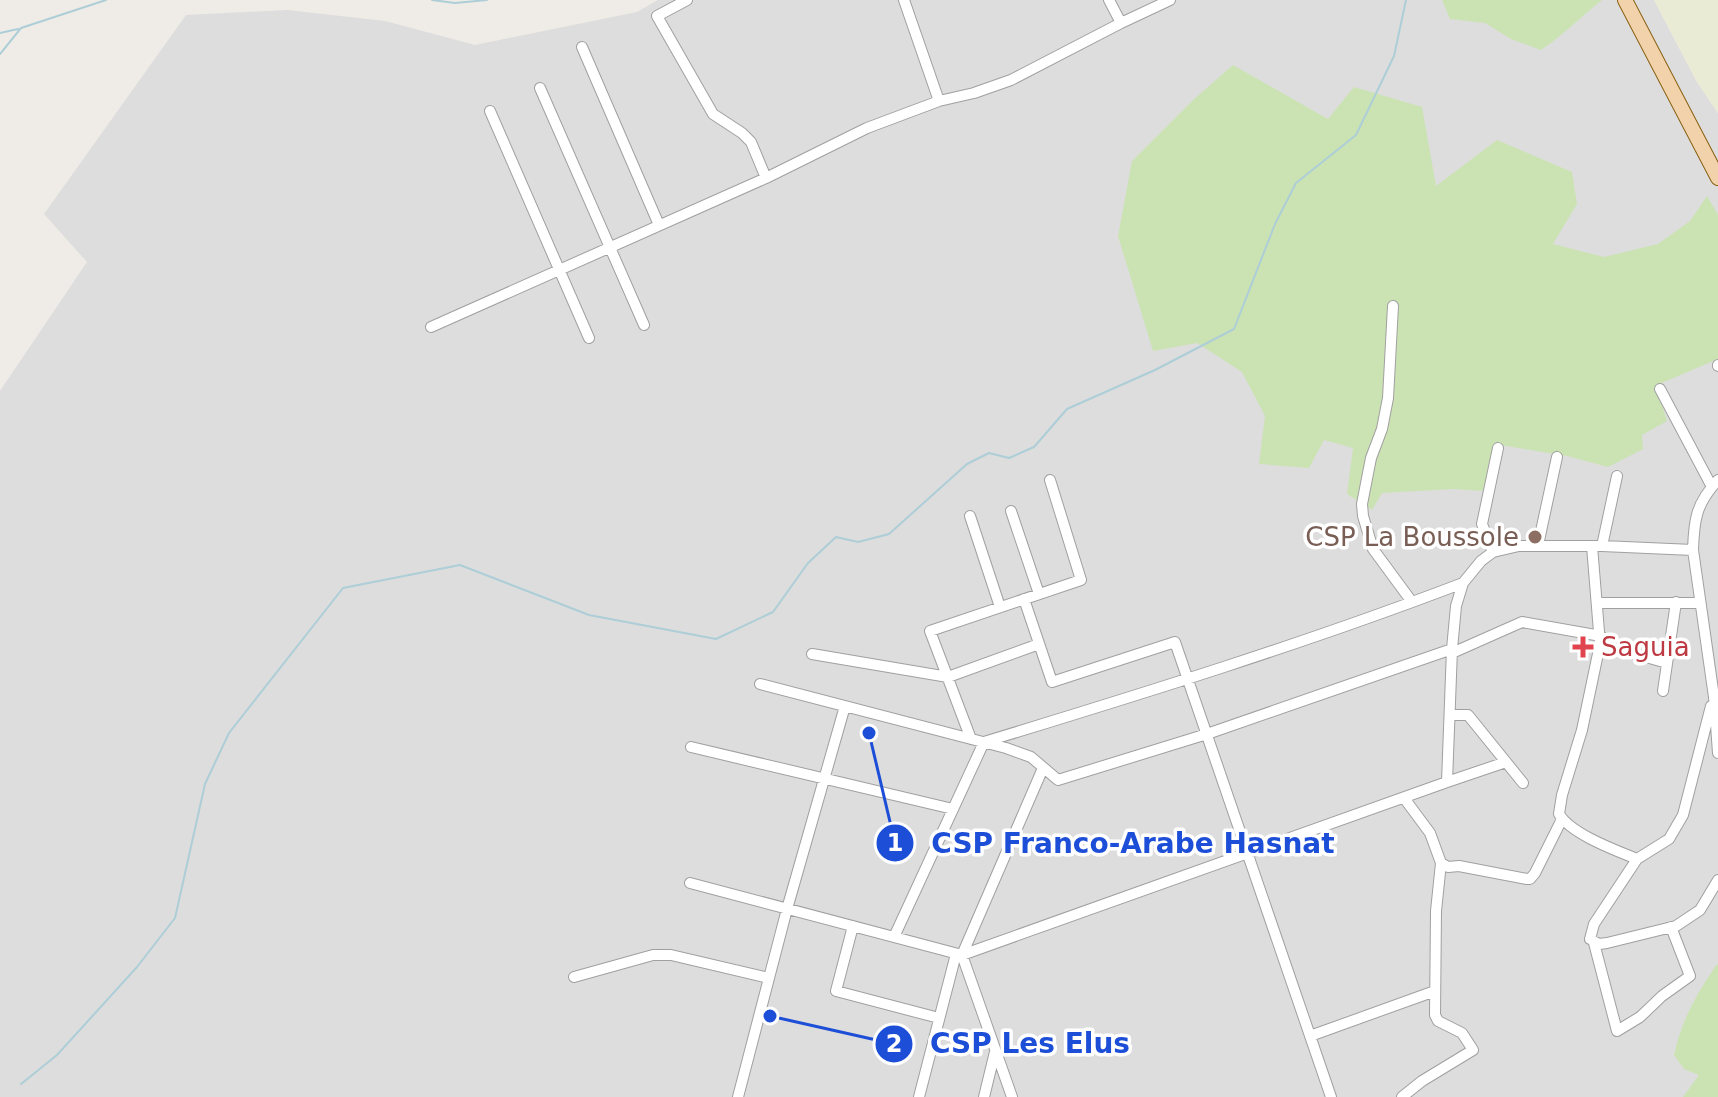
<svg xmlns="http://www.w3.org/2000/svg" width="1718" height="1097" font-family="'DejaVu Sans',sans-serif">
  <style>
    .residential { fill: #ddd }
    .farmland { fill: #eaebd5 }
    .grass { fill: #cbe3b3 }
    .lines { fill: none; stroke-linecap: round; stroke-linejoin: round }
    .stream { stroke: #adced7; stroke-width: 2 }
    .minor-casing { stroke: #a0a0a0; stroke-width: 12 }
    .major-casing { stroke: #896112; stroke-width: 16 }
    .minor { stroke: #fff; stroke-width: 10 }
    .major { stroke: #f1d2aa; stroke-width: 14 }
    .education-dot { fill: #8d6e63; stroke: #fff; stroke-width: 3 }
    .health-dot { fill: #e0444e; stroke: #fff; stroke-width: 3 }
    .labels { text-anchor: middle; stroke-width: 7; stroke-linejoin: round; paint-order: stroke }
    .education-label { font-size: 26px; fill: #785e54; stroke: #fff; text-anchor: end }
    .health-label { font-size: 26px; fill: #be3a42; stroke: #fff; text-anchor: start }
    .leader { fill: none; stroke: #1d4ed8; stroke-width: 3 }
    .callout-dot { fill: #1d4ed8; stroke: #fff; stroke-width: 3 }
    .mark-label { font-size: 24px; text-anchor: middle; font-weight: bold; fill: #fff }
    .callout-label { font-size: 28px; text-anchor: middle; font-weight: bold; fill: #1d4ed8; stroke: #fff; stroke-width: 7; stroke-linejoin: round; paint-order: stroke }
  </style>
  <rect width="100%" height="100%" fill="#efece7"/>
  <!-- residential -->
  <path class="residential" d="M658 0H1654L1697 82 1718 113V1097H0V391L87 262 44 214 186 15 287 10 385 21 475 45 637 12Z"/>
  <!-- farmland -->
  <path class="farmland" d="M1654 0H1718V113L1697 82Z"/>
  <!-- grass -->
  <path class="grass" d="M1442 0H1602C1581 16 1564 35 1541 50L1511 39 1485 23 1450 19Z
    M1233 65 1328 119 1354 87 1422 107 1436 186 1497 140 1572 172 1577 204 1553 244 1604 257 1658 244 1690 221 1707 196 1718 215V359L1664 382 1656 387 1667 421 1642 435 1643 449 1608 467 1567 456 1494 444 1485 491 1453 489 1382 493 1372 510 1347 494 1353 448 1324 440 1309 468 1259 464 1265 416 1242 372 1197 343 1153 351 1118 236 1132 161 1192 101Z
    M1718 963V1097H1683L1699 1075 1684 1069 1674 1055C1681 1021 1698 991 1718 963Z"/>
  <g class="lines">
    <!-- stream -->
    <path class="stream" d="M432 0 455 3 487 0
      M0 33 18 29
      M0 54 21 28 106 0
      M21 1084 57 1055 137 967 175 918 205 784 229 733 343 588 460 565 589 615 716 639 773 612 808 563 836 537 858 542 889 534 967 464 989 453 1009 458 1034 447 1067 409 1155 370 1234 329 1275 224 1296 183 1356 135 1394 56 1406 0"/>
    <defs>
      <path id="minor" d="M687 0 657 16 713 114 742 133 751 142 766 178
        M904 0 939 101
        M1109 0 1121 23
        M582 47 659 225
        M540 88 644 325
        M490 111 589 338
        M1393 306 1388 398 1382 429 1371 458 1362 504 1363 516 1373 549 1412 602
        M431 327 766 178 867 128 939 101 974 93 1011 80 1121 23 1170 0
        M1718 365V366
        M1660 389 1712 487
        M1718 480C1696 504 1694 519 1693 550L1714 697 1718 753
        M1011 511 1039 594
        M970 516 1000 607
        M1538 545 1557 457
        M1592 546 1600 644 1582 730 1562 795 1559 814C1571 834 1615 850 1637 859L1594 924 1590 939 1599 944 1607 943 1676 926 1700 910 1718 880
        M1602 546 1617 476
        M1493 552 1482 524 1498 448
        M1024 599 1052 682 1175 642 1331 1097
        M1597 603H1700
        M1600 644 1667 663
        M1452 653 1522 622 1601 636
        M812 654 948 677 1039 644
        M760 684 1006 748 1031 757 1058 780 1207 734 1452 649
        M1663 691 1676 602
        M1450 715H1468L1523 783
        M971 739 930 631 1081 580 1050 480
        M691 747 953 809
        M1447 782 1452 649 1456 606 1463 583 1481 561 1493 552 1519 546H1602L1693 550
        M1404 798 1430 833 1441 863 1448 867 1459 866 1527 879H1530L1535 873 1562 819
        M1637 859 1669 839 1683 815 1711 706
        M690 883 962 955 1447 782 1506 762
        M853 926 836 991 939 1018
        M894 937 984 742C1145 693 1306 643 1463 583
        M1594 943 1617 1031 1640 1017 1662 996 1690 976 1671 927
        M574 977 653 955H671L769 978
        M1310 1036 1435 991
        M738 1097 787 909 845 706
        M919 1097 956 954
        M984 1097 995 1052
        M1012 1097 962 955 1043 768
        M1402 1097 1422 1081 1473 1050 1462 1033 1438 1021 1435 1015 1436 911 1441 863"/>
      <path id="major" d="M1625 0 1718 178"/>
    </defs>
    <!-- minor casing -->
    <use href="#minor" class="minor-casing"/>
    <!-- major casing -->
    <use href="#major" class="major-casing"/>
    <!-- minor -->
    <use href="#minor" class="minor"/>
    <!-- major -->
    <use href="#major" class="major"/>
  </g>
  <!-- markers -->
  <circle class="education-dot" cx="1535" cy="537" r="8"/>
  <path class="health-dot" d="M1579 635h8v8h8v8h-8v8h-8v-8h-8v-8h8z"/>
  <g class="labels">
    <!-- education labels -->
    <g class="education-label">
      <text x="1519" y="546">CSP La Boussole</text>
    </g>
    <!-- health labels -->
    <g class="health-label">
      <text x="1601" y="656">Saguia</text>
    </g>
  </g>
  <!-- callouts -->
  <path class="leader" d="M869 733L895 843M770 1016L894 1044"/>
  <g class="callout-dot">
    <circle cx="869" cy="733" r="8"/>
    <circle cx="770" cy="1016" r="8"/>
    <circle cx="895" cy="843" r="20"/>
    <circle cx="894" cy="1044" r="20"/>
  </g>
  <g class="mark-label">
    <text x="895" y="851">1</text>
    <text x="894" y="1052">2</text>
  </g>
  <g class="callout-label">
    <text x="1133" y="853">CSP Franco-Arabe Hasnat</text>
    <text x="1030" y="1053">CSP Les Elus</text>
  </g>
</svg>
